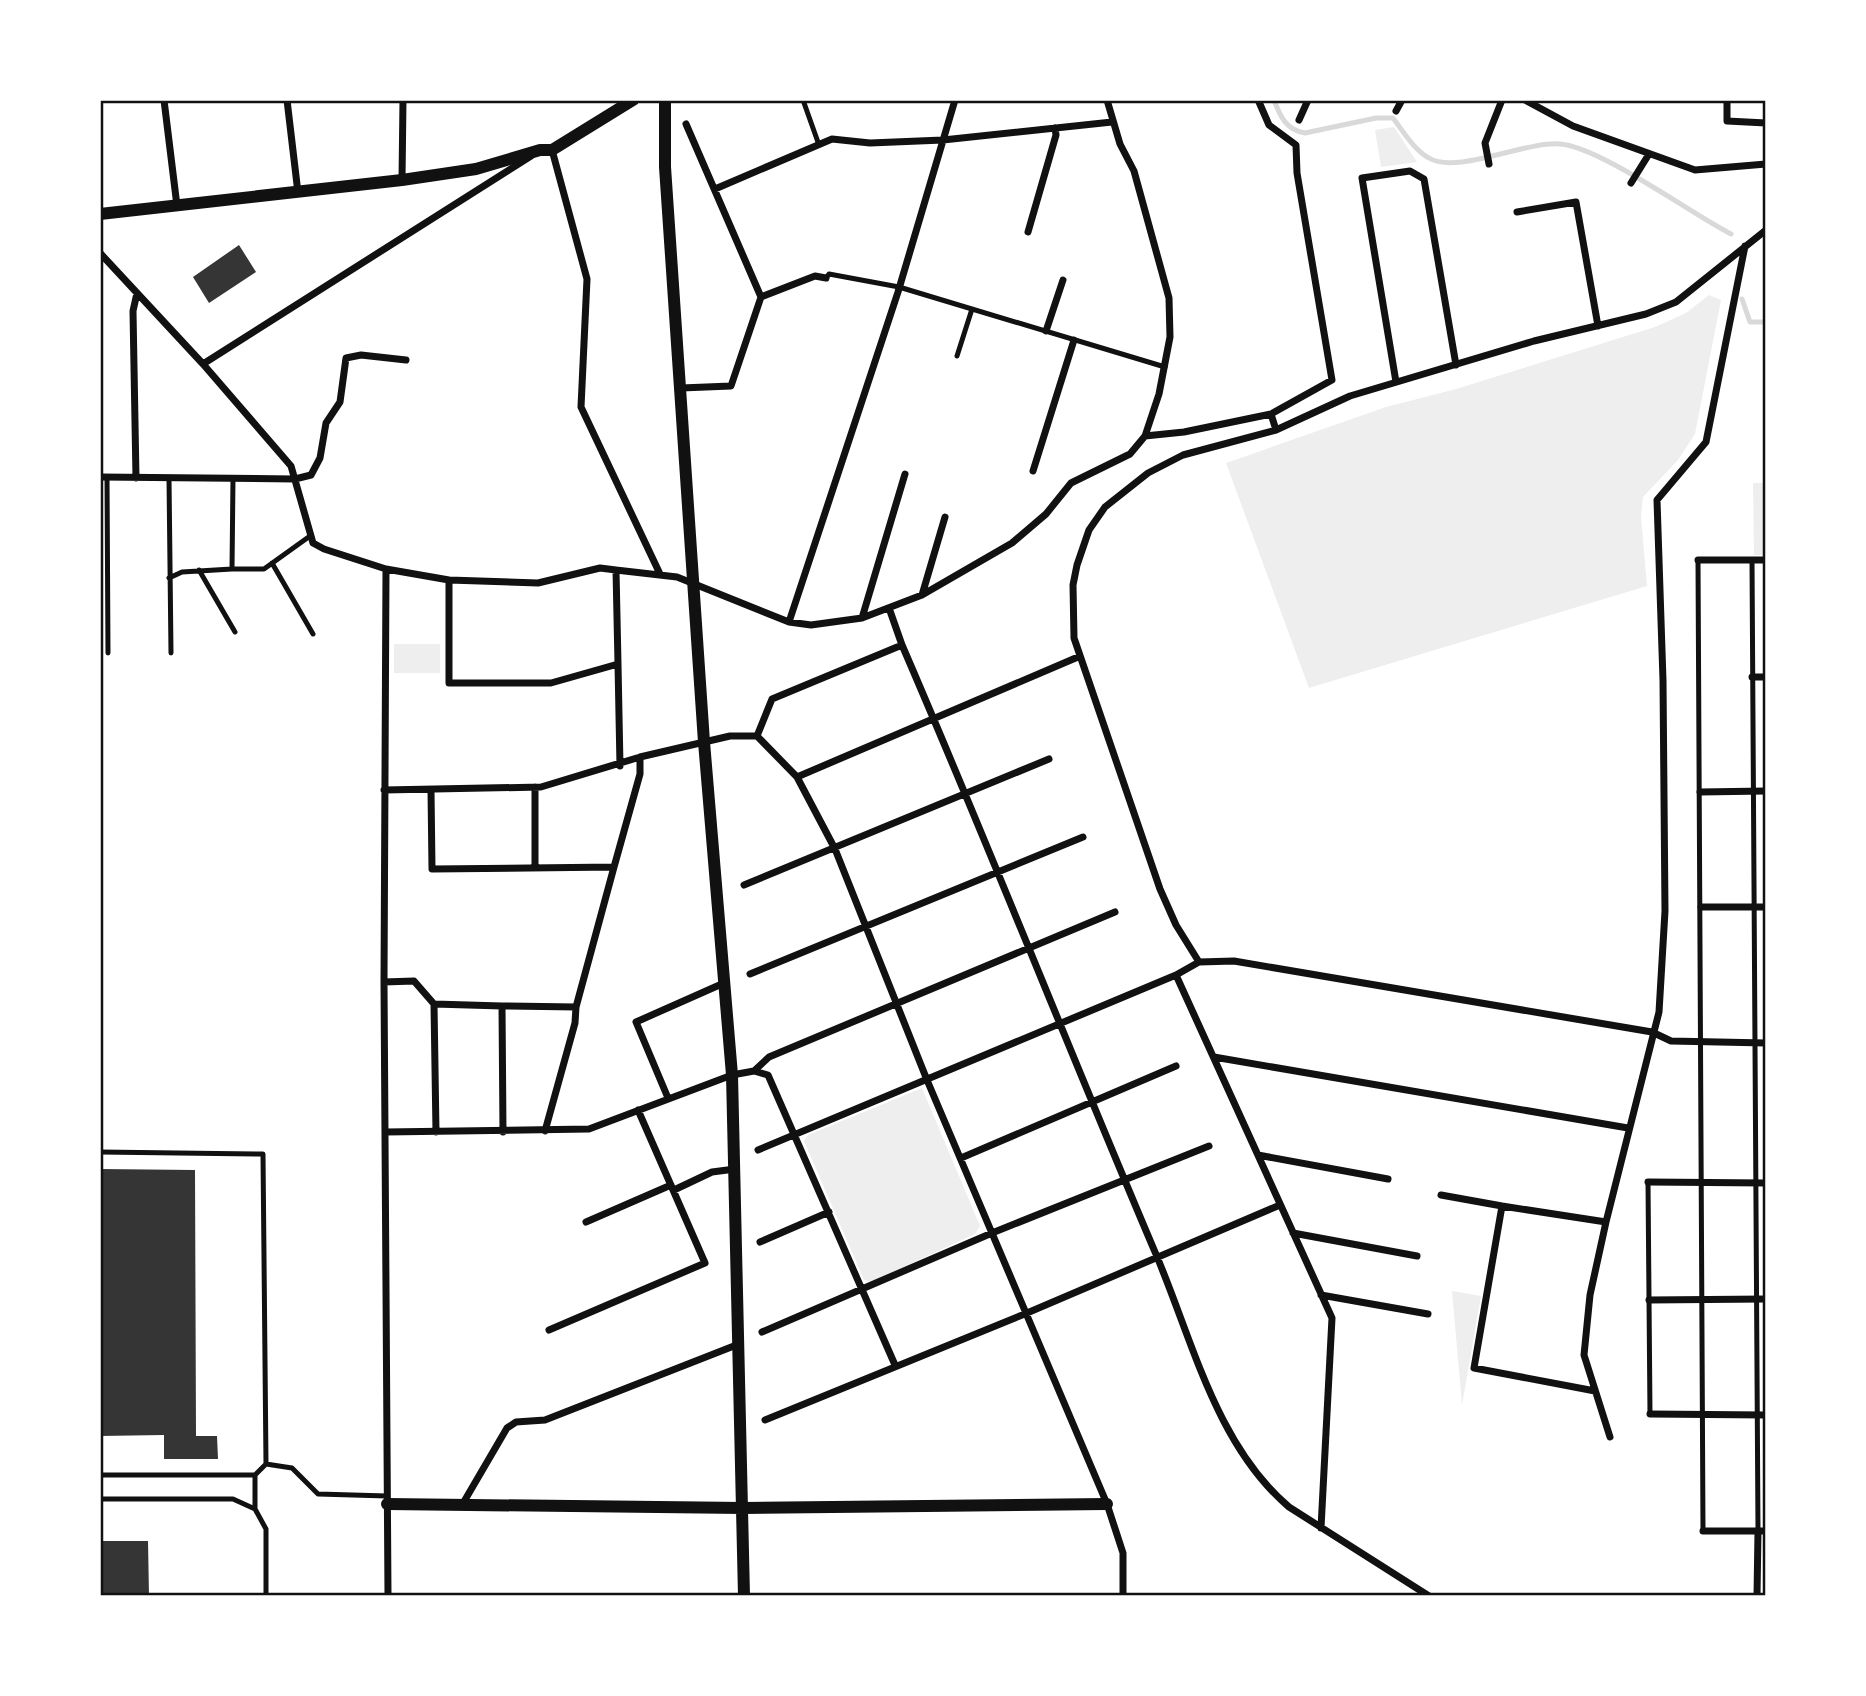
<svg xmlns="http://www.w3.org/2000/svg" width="1866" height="1696" font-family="'Nunito Sans',sans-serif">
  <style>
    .green { fill: #eee }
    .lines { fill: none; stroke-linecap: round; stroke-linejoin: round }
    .stream { stroke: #d9d9d9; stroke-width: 5 }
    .building { fill: #353535 }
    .service { stroke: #111; stroke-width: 5 }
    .minor { stroke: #111; stroke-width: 7 }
    .tertiary { stroke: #111; stroke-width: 12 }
    .neatline { fill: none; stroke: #111; stroke-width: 2.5 }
  </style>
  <rect width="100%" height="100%" fill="#fff"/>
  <!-- green -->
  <path class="green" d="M1394 127 1417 162 1381 167 1375 130Z
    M1709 295 1721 300 1695 434 1678 460 1643 497 1641 517 1647 586 1309 688 1226 463 1386 407 1456 389 1655 327 1686 313Z
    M1753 483H1766V555H1754Z
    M394 644H440V673H394Z
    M922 1088 980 1226 975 1234 871 1282 864 1280 804 1141 808 1135Z
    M1452 1291 1481 1296 1462 1405Z"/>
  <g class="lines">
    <!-- stream -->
    <path class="stream" d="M1274 100C1280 116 1286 130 1305 133L1376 118H1393C1403 131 1414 150 1429 158 1456 175 1525 141 1560 144 1600 147 1690 213 1731 234
      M1742 299 1750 322H1766"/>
  </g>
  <!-- building -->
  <path class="building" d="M239 245 256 272 209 303 193 277Z
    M100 1169 195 1170 196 1436H217L218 1459H164V1435L100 1436Z
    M100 1541H148L149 1596H100Z"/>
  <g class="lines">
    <!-- service -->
    <path class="service" d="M803 100 819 145
      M826 278 829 274 899 287 1165 367
      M957 356 972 309
      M107 477 108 653
      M169 478 171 653
      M233 478 232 569H264L310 536
      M1698 560 1703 1531
      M1752 560 1758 1531
      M272 563 313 634
      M199 570 235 632
      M169 578 182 572 232 569
      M100 1152 263 1154 266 1464 255 1475V1509
      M1648 1182 1650 1414
      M266 1464 292 1468 318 1494 387 1496
      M100 1475H255
      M100 1499H233L255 1509 266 1529V1596"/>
    <!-- minor -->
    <path class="minor" d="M164 100 177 206
      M287 100 298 193
      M1525 100 1573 126 1695 170 1766 164
      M1727 100V121L1766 123
      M1259 102 1269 125 1296 145 1297 173 1332 380 1271 414
      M1396 111 1402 100
      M1299 120 1308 100
      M686 124 761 297
      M552 150 587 279 581 407 660 574
      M1489 164 1485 143 1502 100
      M402 180 403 100
      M1631 183 1649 154
      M715 189 832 139 870 143 943 140 1112 122
      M1517 212 1576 202 1598 326
      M1028 232 1056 135 1055 128
      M100 253 203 364 291 466 313 543 324 549 386 569 384 982 388 1596
      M1046 331 1063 280
      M203 364 531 156
      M1396 382 1362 178 1410 171 1424 179 1456 365
      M681 388 731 386 761 297 815 276 826 278
      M1145 436 1184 432 1271 414 1276 430
      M1033 471 1074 340
      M100 477 295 479 311 475 320 458 326 423 340 402 346 358 361 355 406 360
      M136 478 133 311 137 293
      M1698 560H1766
      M386 569 449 580V683H551L618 664 620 766
      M449 580 538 583 600 568 616 570
      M922 595 945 517
      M889 608 902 645C989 846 1069 1050 1155 1252 1192 1338 1215 1444 1289 1507L1429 1596
      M862 618 905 474
      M789 622 898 292 955 100
      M618 664 616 570 677 577 789 622 811 625 862 618 922 595 1012 543 1046 514 1071 483 1130 454 1145 436 1159 394 1170 337 1169 298 1134 171 1120 144 1107 100
      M1752 677H1766
      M757 736 772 699 902 645
      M797 777 1078 657
      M384 790 541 787 640 757 730 736H757L797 777 835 849 927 1080 1107 1504 1123 1553V1596
      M431 790 432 869 614 867 576 1007
      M1700 792 1766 791
      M535 867V787
      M614 867 640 774V757
      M744 885 1049 759
      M1701 907H1766
      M1199 962 1176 925 1160 889 1074 638 1073 585 1077 565 1089 530 1105 507 1148 473 1183 455 1276 430 1350 396 1534 341 1646 314 1676 302 1766 230
      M750 974 1083 837
      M384 982 414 981 434 1004 436 1132
      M434 1004 502 1006 503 1132
      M502 1006 576 1007 575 1023 545 1131
      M1214 1057 1628 1128
      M754 1071 769 1057 1115 912
      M668 1098 636 1022 724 983
      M386 1132 589 1129 732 1075 754 1071 768 1075 895 1365
      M758 1150 1176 975
      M1258 1155 1388 1179
      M961 1158 1176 1066
      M1648 1182 1766 1183
      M674 1190 712 1172 735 1169
      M1441 1195 1502 1206
      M586 1222 671 1185
      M1293 1233 1417 1256
      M760 1242 829 1212
      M1321 1295 1428 1314
      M1649 1300 1766 1299
      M549 1330 705 1263 638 1110
      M762 1332 992 1233 1209 1146
      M1595 1391 1474 1368 1502 1206 1606 1222
      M1650 1414 1766 1415
      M765 1420 1027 1313 1280 1205
      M1610 1437 1584 1355 1590 1295 1606 1222 1659 1012 1665 911 1663 680 1657 500 1706 442 1745 246
      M462 1505 507 1428 516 1422 545 1420 739 1344
      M1321 1528 1332 1318 1176 975 1199 962 1234 961 1652 1032 1671 1041 1766 1043
      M1703 1531H1766
      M1757 1596 1758 1531"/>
    <!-- tertiary -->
    <path class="tertiary" d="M665 100V167L704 742 732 1075 744 1596
      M100 214 402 180 476 169 540 150H552L633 100
      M387 1504 743 1508 1107 1504"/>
  </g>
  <!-- border -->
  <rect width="1866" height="1696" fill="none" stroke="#ffffff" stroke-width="203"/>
  <rect x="102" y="102" width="1662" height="1492" class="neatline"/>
</svg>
